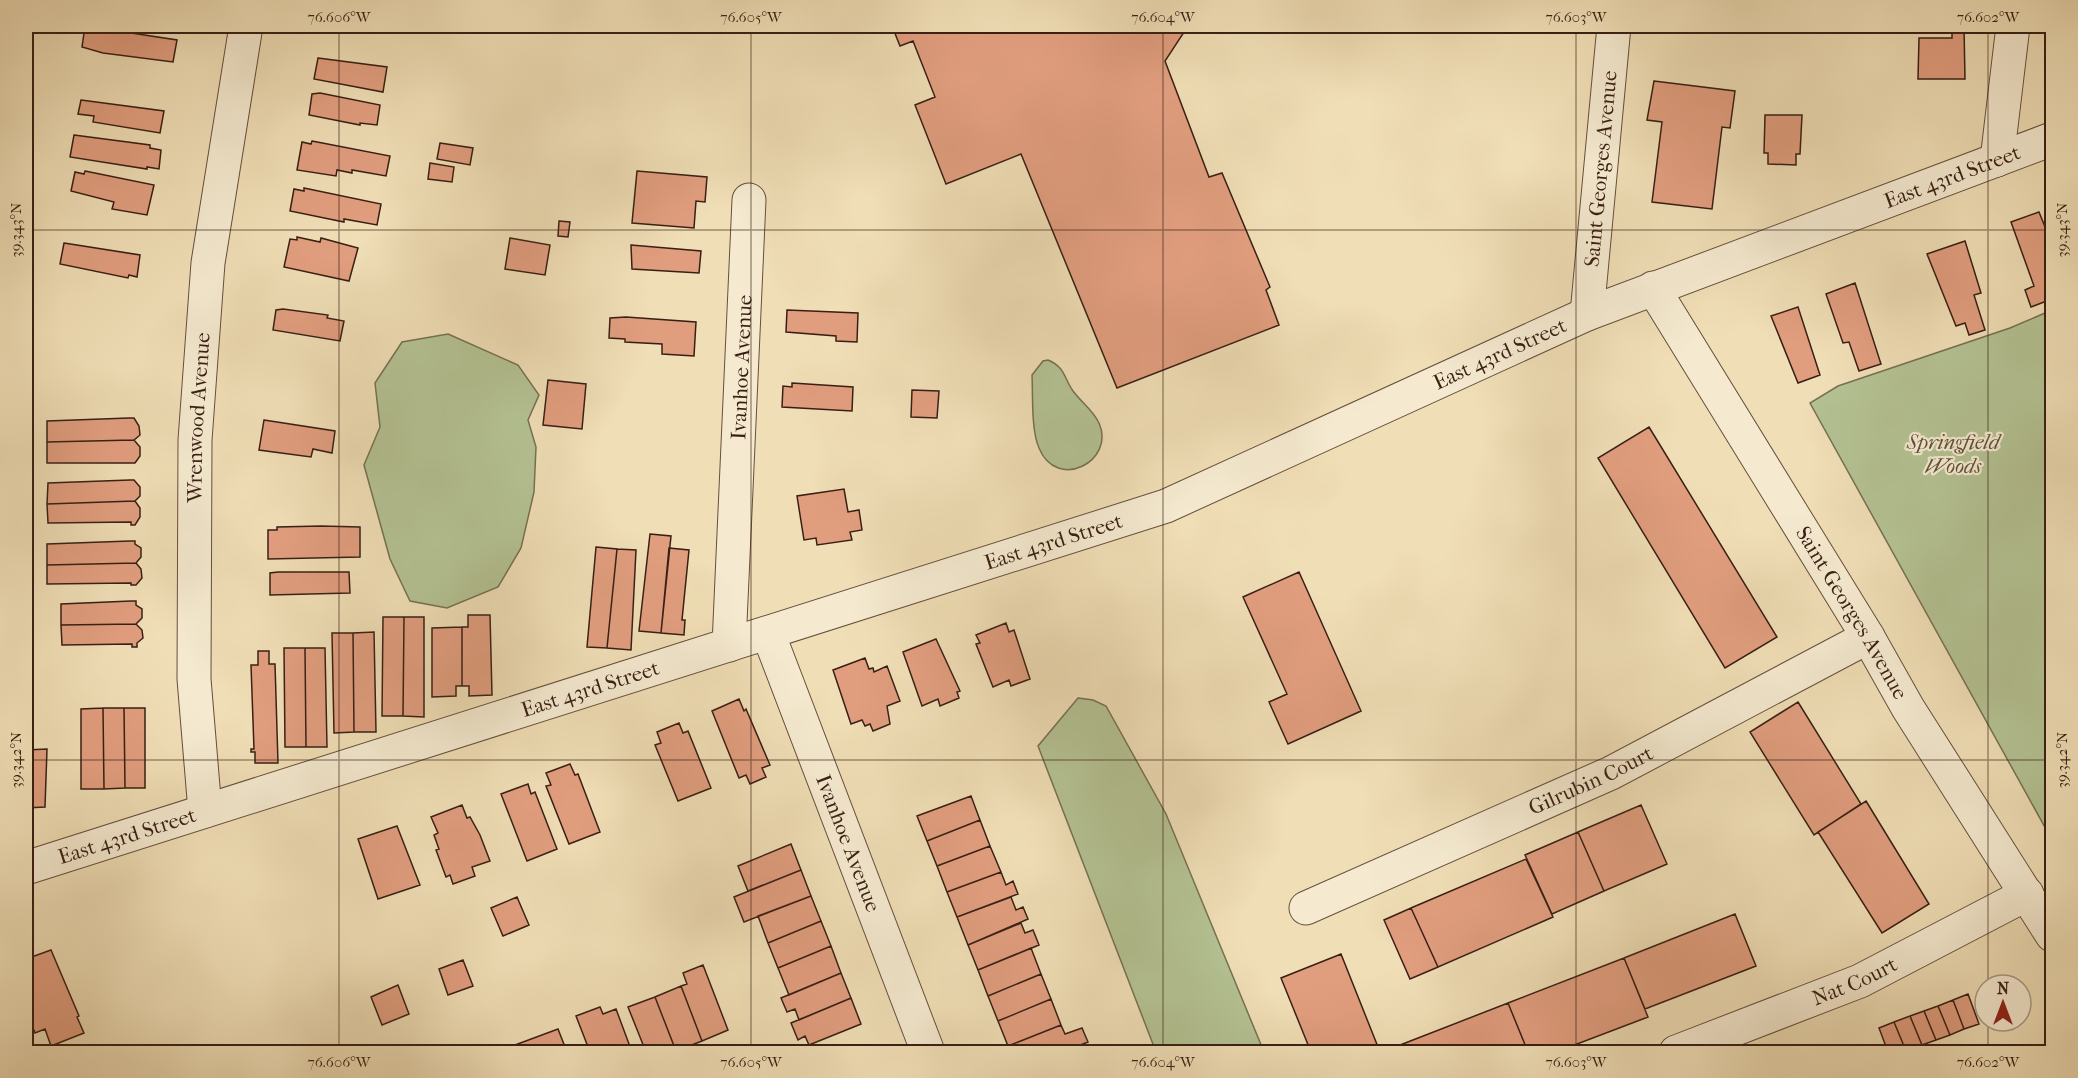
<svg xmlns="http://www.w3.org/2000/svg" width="2078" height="1078" font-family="'IM FELL French Canon',serif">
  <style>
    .green { fill: #b4c293; stroke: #767054; stroke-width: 1.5 }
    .building { fill: #e19e7f; stroke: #381f14; stroke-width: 1.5 }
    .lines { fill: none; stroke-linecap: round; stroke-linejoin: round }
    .street-casing { stroke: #664f3c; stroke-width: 35 }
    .street { stroke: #f5ead0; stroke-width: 33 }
    .ticks { fill: none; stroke: #381f14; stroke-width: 1.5; stroke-opacity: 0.45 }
    .labels { text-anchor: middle; stroke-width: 4.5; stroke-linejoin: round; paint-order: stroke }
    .street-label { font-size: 21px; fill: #381f14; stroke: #f5ead0 }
    .park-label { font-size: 21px; font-style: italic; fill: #5d503a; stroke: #f5ead0 }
    .neatline { fill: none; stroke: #381f14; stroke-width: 2 }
    .ticks-label { font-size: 15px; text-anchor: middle; fill: #381f14 }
  </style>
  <rect width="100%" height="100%" fill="#f0deb6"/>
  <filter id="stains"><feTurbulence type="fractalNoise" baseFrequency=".00333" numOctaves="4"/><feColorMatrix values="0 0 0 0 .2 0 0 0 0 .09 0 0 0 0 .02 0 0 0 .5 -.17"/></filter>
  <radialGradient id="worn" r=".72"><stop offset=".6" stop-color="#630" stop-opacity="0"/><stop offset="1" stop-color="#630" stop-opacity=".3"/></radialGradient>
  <!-- green -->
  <path class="green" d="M2052 310V840L1810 403 1838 386 2010 328Z
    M448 334 518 365 539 395 528 420 536 447 534 492 521 548 498 587 447 608 410 601 390 559 364 465 380 427 375 383 402 342Z
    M1048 360C1065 367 1064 378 1073 391 1081 402 1093 410 1099 423 1116 461 1057 492 1039 448 1031 430 1033 395 1032 375L1043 361Z
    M1078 698 1093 700 1106 706 1166 814 1264 1052H1156L1038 746Z"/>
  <!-- building -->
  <path class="building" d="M85 26 177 40 173 62 103 53 82 47Z
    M892 26H1188L1165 61 1209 177 1222 173 1270 287 1266 290 1279 325 1117 388 1021 154 946 184 915 105 935 97 913 41 900 46Z
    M1952 27H1964L1965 79H1918L1919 38H1952Z
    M318 58 387 67 383 92 314 79Z
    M1654 81 1735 91 1730 128 1722 127 1712 209 1652 202 1662 122 1647 120Z
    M320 93 380 105 377 125 360 123V125L309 115 312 94Z
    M81 100 164 111 160 133 93 122 94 116 78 114Z
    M1765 115H1802L1800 154H1796V165L1768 164V153H1764Z
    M74 135 150 145V148L161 150 159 169 147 167V169L70 157Z
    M312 141 390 156 386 176 352 170V173L337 170 336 176 297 170 302 142 311 144Z
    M440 143 473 148 470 165 437 159Z
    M430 163 454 167 452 182 428 179Z
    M85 171 154 185 147 215 112 209 114 202 71 191 75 172 84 174Z
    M637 171 707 177 705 202 696 201 694 228 632 223Z
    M304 188 381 204 377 225 344 219V222L290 211 294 189 304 191Z
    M26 208 32 209 28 234H26Z
    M2039 212 2052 244V299L2031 307 2025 290 2034 286 2011 222Z
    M559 221 570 222 568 237 558 236Z
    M297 237 320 242 321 238 358 248 349 281 284 267 290 239 297 240Z
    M510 238 550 245 545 275 505 269Z
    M1965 241 1981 293 1974 295 1985 330 1969 335 1965 323 1956 326 1927 254Z
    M64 243 140 255 137 277 129 275 128 278 60 264Z
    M631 245 701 251 699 273 632 269Z
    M1855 283 1881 364 1859 371 1849 342 1843 343 1826 294Z
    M1798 307 1820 375 1798 383 1771 316Z
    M283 309 328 315 327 318 344 321 340 341 273 330 276 310Z
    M787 310 858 313 857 342 836 341V336L786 332Z
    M626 317 696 322 694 356 662 354V344L625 342V339L609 338 610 318Z
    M548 380 586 384 582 429 543 425Z
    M792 383 853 387 852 411 782 407 783 386 792 387Z
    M912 390 939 391 937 418 911 417Z
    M129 418H134L139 426 140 435 134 440 47 442V421Z
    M264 420 335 431 332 453 313 449 311 457 259 450Z
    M1649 427 1777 637 1725 668 1598 458Z
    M134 440 140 447V456L135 463H47V442Z
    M130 480H134L140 487V496L135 501 47 504 48 483Z
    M844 489 848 512 859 510 862 530 850 532 852 540 817 545 816 538 804 540 797 496Z
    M135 501 140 508V517L135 525H131V522L48 523 47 504Z
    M321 526 360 527V557L268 559V530H277V527Z
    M650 534 671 536 661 633 639 631Z
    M130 541H135V544L141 548V557L136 563 47 565V544Z
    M596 547 617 549 607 648 587 647Z
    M669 548 689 550 682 620H685L684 635 661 633Z
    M617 549 636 550 631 650 607 648Z
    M136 563 141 569 142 578 136 585H131V583L47 584V565Z
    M278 572H349L350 593 270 595V573Z
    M1299 572 1361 711 1288 744 1269 702 1287 694 1243 597Z
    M131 601H136V605L142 609V618L136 624 61 625V604Z
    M468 615H490L492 695 469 696V686H462V627H468Z
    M383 617H404L403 716H382Z
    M404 617H424V717L403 716Z
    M1006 623 1009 632 1014 630 1030 679 1011 686 1009 680 993 687 976 644 980 643 976 635Z
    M136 624 142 630 143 638 137 643V647H132V644L62 645 61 625Z
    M462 627V686H456V696L432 697V628Z
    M374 632 376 732H354L353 633Z
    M332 633H353L354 732 334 733Z
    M936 639 960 691 957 692 959 698 940 706 938 699 922 706 903 652Z
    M284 648H305L306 747H285Z
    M305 648H325L327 747H306Z
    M258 651H269V664H275L278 763H255V752H251V749H254L251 665H258Z
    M865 658 869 669 873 668 874 672 887 666 900 701 887 706 890 724 873 731 870 724 865 726 862 720 851 724 833 670Z
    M739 699 744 711 746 709 770 765 762 768 766 777 750 784 746 775 739 778 712 711Z
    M1798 702 1861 804 1814 835 1750 732Z
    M103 708 104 789H81V709Z
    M103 708H124L125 788 104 789Z
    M124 708H145V788H125Z
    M679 723 683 733 688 731 711 788 678 801 655 745 661 743 657 732Z
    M47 749 45 807 26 808V750Z
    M570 764 575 775 578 774 600 832 569 844 546 786 551 785 546 773Z
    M528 784 531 794 535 792 557 849 527 861 501 794Z
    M971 796 980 820 927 841 917 816Z
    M1866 801 1929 904 1882 933 1818 832Z
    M462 805 467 818 470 817 480 835 490 861 472 867 475 876 453 884 450 875 446 877 436 850 439 849 434 835 438 833 431 817Z
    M1641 805 1667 864 1604 891 1578 832Z
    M980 820 990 846 937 866 927 841Z
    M397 826 420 885 378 899 358 839Z
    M1578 832 1604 891 1552 914 1525 855Z
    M791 844 801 870 748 891 738 866Z
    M990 846 1001 872 947 892 937 866Z
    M1526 859 1553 917 1438 967 1411 908Z
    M801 870 811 896 744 922 734 897Z
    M1001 872 1006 885 1013 881 1018 894 957 917 947 892Z
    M811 896 821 921 768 943 758 916Z
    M517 897 529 925 503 936 491 908Z
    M1011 897 1016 910 1023 907 1028 919 968 945 957 917Z
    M1411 908 1438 967 1410 979 1384 920Z
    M1735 914 1756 966 1645 1009 1624 958Z
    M821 921 831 946 778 968 768 943Z
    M1021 923 1025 933 1033 930 1039 945 978 970 968 945Z
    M831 946 841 973 789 995 778 968Z
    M1031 948 1041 974 988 996 978 970Z
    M51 950 79 1016 77 1017 84 1033 51 1046 45 1029 35 1033 26 1010V959Z
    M1341 954 1380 1052H1311L1281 978Z
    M1624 958 1648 1017 1556 1052H1528L1508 1003Z
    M463 960 473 986 448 995 439 969Z
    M703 965 728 1030 702 1041 681 986 687 984 683 973Z
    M841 973 851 998 799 1020 795 1009 787 1012 781 998Z
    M1041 974 1051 999 998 1021 988 996Z
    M398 985 409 1014 382 1025 371 997Z
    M681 986 702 1041 676 1051 655 997Z
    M1968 994 1979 1024 1964 1029 1953 1000Z
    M655 997 676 1051 672 1052H646L628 1007Z
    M851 998 861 1024 809 1045 805 1036 798 1040 791 1023Z
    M1051 999 1061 1025 1008 1046 998 1021Z
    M1953 1000 1964 1029 1950 1035 1938 1006Z
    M1508 1003 1528 1052H1397L1395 1047Z
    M1938 1006 1950 1035 1936 1040 1924 1011Z
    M600 1007 603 1014 616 1009 632 1052H590L576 1016Z
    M1924 1011 1936 1040 1922 1045 1910 1016Z
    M1910 1016 1922 1045 1906 1051 1894 1022Z
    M1894 1022 1906 1051 1902 1052H1888L1879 1028Z
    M1061 1025 1065 1034 1082 1028 1088 1042 1063 1052H1011L1008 1046Z
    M558 1029 567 1052H517L515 1045Z
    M1839 1045 1842 1052H1825L1824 1051Z"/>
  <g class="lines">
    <defs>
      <g id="street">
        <path d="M1997 160 2013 26"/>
        <path id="s1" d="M1653 288 1868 637 1908 708 2052 935"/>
        <path id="s2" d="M1587 314 1614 26"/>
        <path id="s3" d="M768 633 928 1052"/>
        <path id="s4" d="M729 645 749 200"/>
        <path id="s5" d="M205 811 194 679 195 440 208 263 246 26"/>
        <path id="s6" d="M26 868 1166 506 1587 314 2052 139"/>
        <path id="s7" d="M1306 908 1611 773 1868 637"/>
        <path id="s8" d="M1676 1052 1860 981 2027 894"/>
      </g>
    </defs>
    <!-- street casing -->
    <use href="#street" class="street-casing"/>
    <!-- street -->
    <use href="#street" class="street"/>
  </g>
  <!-- ticks -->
  <path class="ticks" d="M339 26V1052M751 26V1052M1163 26V1052M1576 26V1052M1988 26V985M26 230H2052M26 760H2052M1988 1021V1052"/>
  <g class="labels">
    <!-- street labels -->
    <g class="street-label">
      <text dy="7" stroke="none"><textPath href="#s2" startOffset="146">Saint Georges Avenue</textPath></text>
      <text dy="7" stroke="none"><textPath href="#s6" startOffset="2049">East 43rd Street</textPath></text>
      <text dy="7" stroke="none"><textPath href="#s6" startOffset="1563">East 43rd Street</textPath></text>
      <text dy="7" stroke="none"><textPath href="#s4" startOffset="278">Ivanhoe Avenue</textPath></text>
      <text dy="7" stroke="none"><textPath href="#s5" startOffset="394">Wrenwood Avenue</textPath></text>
      <text dy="7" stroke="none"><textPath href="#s6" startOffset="1078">East 43rd Street</textPath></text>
      <text dy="7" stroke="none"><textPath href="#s1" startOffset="381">Saint Georges Avenue</textPath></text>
      <text dy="7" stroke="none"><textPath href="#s6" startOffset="592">East 43rd Street</textPath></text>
      <text dy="7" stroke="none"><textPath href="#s7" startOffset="312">Gilrubin Court</textPath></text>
      <text dy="7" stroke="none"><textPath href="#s6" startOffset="106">East 43rd Street</textPath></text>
      <text dy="7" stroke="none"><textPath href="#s3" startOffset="225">Ivanhoe Avenue</textPath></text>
      <text dy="7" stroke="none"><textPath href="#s8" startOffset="192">Nat Court</textPath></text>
    </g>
    <!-- park labels -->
    <g class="park-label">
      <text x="1953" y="449">Springfield<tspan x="1953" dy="24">Woods</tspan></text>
    </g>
  </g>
  <!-- margin -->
  <rect width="2078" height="1078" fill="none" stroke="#f0deb6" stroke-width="66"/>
  <!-- north arrow -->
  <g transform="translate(2003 1003)"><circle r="28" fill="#f5ead0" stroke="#a99985" stroke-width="1.5"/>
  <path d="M0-4.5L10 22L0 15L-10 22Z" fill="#8f2418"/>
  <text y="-9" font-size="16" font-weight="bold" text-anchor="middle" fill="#381f14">N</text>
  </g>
  <rect x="33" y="33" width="2012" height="1012" class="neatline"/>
  <g class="ticks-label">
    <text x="339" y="22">76.606°W</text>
    <text x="751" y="22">76.605°W</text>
    <text x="1163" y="22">76.604°W</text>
    <text x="1576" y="22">76.603°W</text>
    <text x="1988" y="22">76.602°W</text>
    <text transform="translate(16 230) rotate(-90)" y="5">39.343°N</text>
    <text transform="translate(2062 230) rotate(-90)" y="5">39.343°N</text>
    <text transform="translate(16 760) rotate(-90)" y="5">39.342°N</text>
    <text transform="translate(2062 760) rotate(-90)" y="5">39.342°N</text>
    <text x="339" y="1067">76.606°W</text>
    <text x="751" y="1067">76.605°W</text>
    <text x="1163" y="1067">76.604°W</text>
    <text x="1576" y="1067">76.603°W</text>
    <text x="1988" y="1067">76.602°W</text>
  </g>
  <rect width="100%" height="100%" filter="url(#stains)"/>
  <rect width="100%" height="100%" fill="url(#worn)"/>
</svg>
